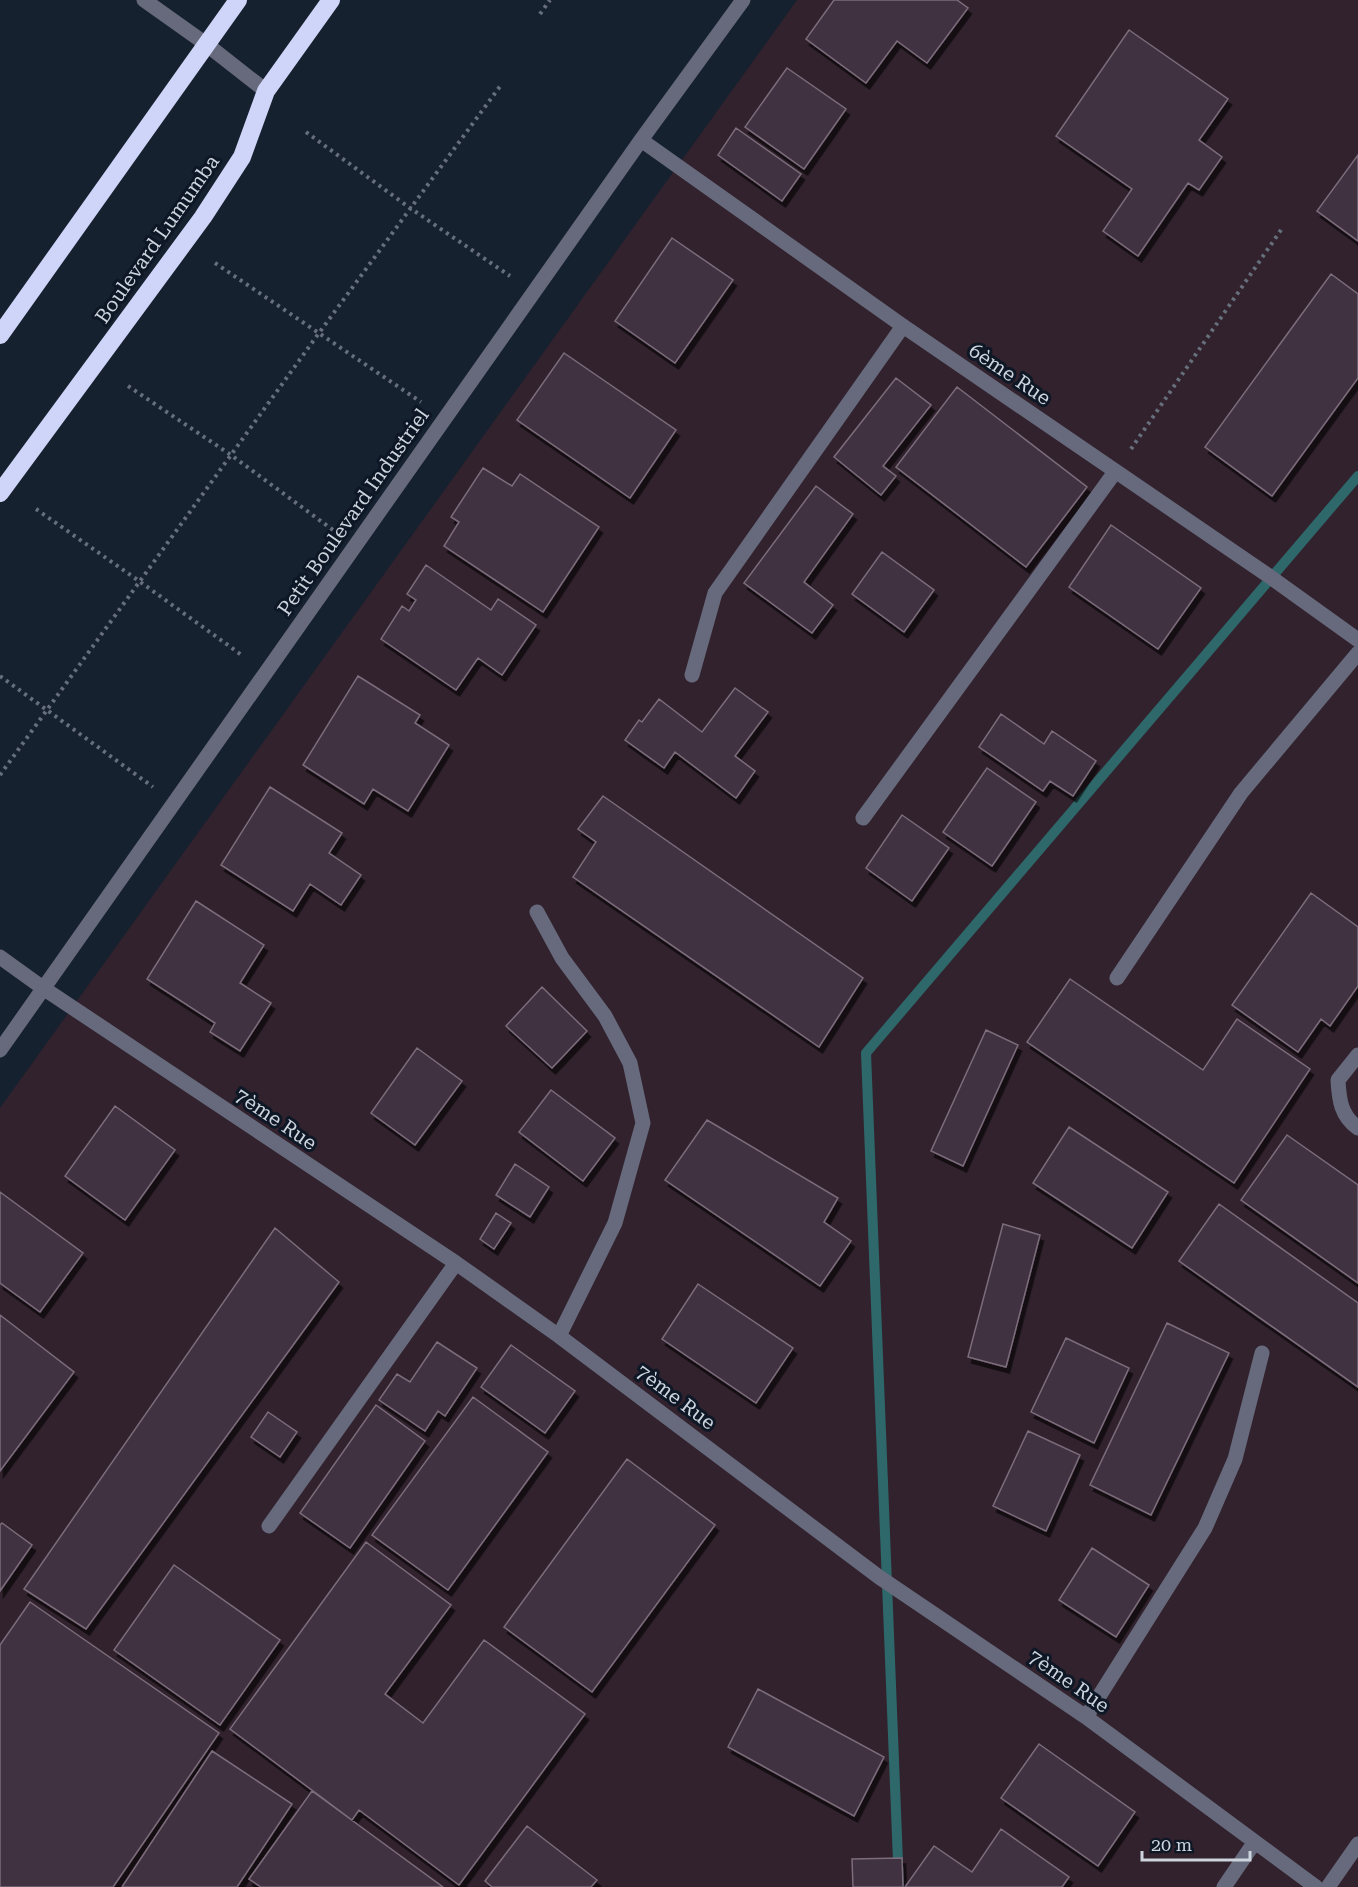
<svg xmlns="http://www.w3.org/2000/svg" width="1358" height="1887" font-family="'Roboto Serif',serif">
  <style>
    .industrial { fill: #31222d }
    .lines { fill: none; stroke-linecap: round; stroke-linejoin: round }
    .stream { stroke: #2e686a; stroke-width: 10 }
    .building { fill: #3f313f; stroke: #7c6c7c; stroke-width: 1.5; filter: url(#shadow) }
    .path { stroke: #666f7b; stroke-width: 4; stroke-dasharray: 3 4.5; stroke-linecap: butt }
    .minor { stroke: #676a7c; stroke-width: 15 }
    .highway { stroke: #cfd5f8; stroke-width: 18 }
    .labels { text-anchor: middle; stroke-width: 6; stroke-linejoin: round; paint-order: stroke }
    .street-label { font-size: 20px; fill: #cdd4de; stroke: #0d1725 }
  </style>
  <defs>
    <filter id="shadow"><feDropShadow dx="3.5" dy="6" stdDeviation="0" flood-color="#0009"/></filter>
  </defs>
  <rect width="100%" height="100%" fill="#16212f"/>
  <!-- industrial -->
  <path class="industrial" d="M797 0H1358V1887H0V1108Z"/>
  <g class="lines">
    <!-- stream -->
    <path class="stream" d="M899 1887 866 1053 1358 476"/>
  </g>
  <!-- building -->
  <path class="building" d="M834 0H957L968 8 927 63 897 41 866 83 806 39Z
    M1129 30 1228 99 1199 140 1222 157 1199 190 1188 183 1138 256 1103 231 1132 189 1056 136Z
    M787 68 846 109 804 169 745 127Z
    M736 128 801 174 782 201 718 155Z
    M1358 155V241L1317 211Z
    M672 238 733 280 675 363 615 321Z
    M1331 274 1358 294V378L1272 496 1205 447Z
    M564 353 676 430 630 498 517 420Z
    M896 378 931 405 883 466 896 476 881 495 834 457Z
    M957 387 1087 487 1026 567 896 467Z
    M483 468 512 486 520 474 599 527 543 612 444 546 459 522 451 517Z
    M816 486 853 514 804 582 833 605 812 633 744 583Z
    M1111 525 1201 588 1158 649 1069 587Z
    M882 552 934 590 904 632 852 594Z
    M426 565 491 610 498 599 536 625 502 675 478 658 456 690 381 639 402 606 409 611 416 600 407 594Z
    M358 676 420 715 415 723 449 745 408 811 373 789 364 804 303 765Z
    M735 688 768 712 735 756 755 771 736 798 675 752 664 768 625 740 639 720 642 722 659 699 702 732Z
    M1001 714 1044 744 1052 731 1096 761 1073 796 1050 781 1043 791 979 747Z
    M987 768 1036 802 992 866 943 832Z
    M270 787 342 833 329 853 361 875 341 905 310 884 293 911 221 865Z
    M603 796 863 978 819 1047 573 877 596 842 578 829Z
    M902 815 949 848 912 901 866 868Z
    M1311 893 1358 927V986L1330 1026 1321 1019 1298 1052 1232 1005Z
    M196 901 264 945 240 983 271 1003 240 1051 210 1032 215 1023 147 979Z
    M1070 979 1203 1070 1237 1019 1310 1069 1234 1183 1027 1042Z
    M542 987 587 1031 552 1068 506 1026Z
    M986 1030 1018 1045 963 1166 931 1151Z
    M417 1048 462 1081 415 1145 371 1113Z
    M551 1090 615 1138 583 1181 519 1132Z
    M115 1106 175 1150 125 1220 65 1176Z
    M707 1120 838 1198 824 1222 851 1241 820 1286 665 1180Z
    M1069 1127 1168 1192 1132 1248 1033 1183Z
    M1287 1135 1358 1185V1283L1241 1200Z
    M515 1164 549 1187 530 1217 496 1195Z
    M0 1192 83 1253 40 1312 0 1283Z
    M1219 1204 1358 1303V1387L1179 1261Z
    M496 1213 511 1223 494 1249 480 1239Z
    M1003 1224 1040 1235 1006 1367 968 1357Z
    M275 1228 339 1282 86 1629 24 1589Z
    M698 1284 793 1348 756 1403 662 1339Z
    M0 1315 74 1372 0 1471Z
    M1167 1323 1229 1353 1151 1515 1090 1485Z
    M1066 1338 1129 1368 1094 1443 1031 1412Z
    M437 1342 477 1368 445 1416 438 1411 425 1431 379 1400 397 1374 410 1382Z
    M511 1345 575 1391 545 1433 481 1387Z
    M473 1397 548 1452 448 1590 372 1535Z
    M376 1405 425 1441 350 1548 300 1513Z
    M268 1412 297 1432 280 1457 251 1437Z
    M1028 1431 1080 1455 1046 1531 993 1506Z
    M627 1459 715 1525 592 1692 504 1627Z
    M2 1523 32 1545 0 1591V1525Z
    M366 1542 451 1605 385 1694 423 1723 484 1640 585 1714 459 1885 359 1810 352 1820 230 1729Z
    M1092 1548 1149 1585 1116 1637 1059 1600Z
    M174 1565 280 1640 220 1725 114 1650Z
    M30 1602 219 1733 113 1887H0V1645Z
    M758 1689 884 1757 854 1816 728 1747Z
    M1039 1744 1135 1812 1098 1866 1001 1798Z
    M212 1751 292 1804 237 1887H122Z
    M312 1791 443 1887H261L249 1879Z
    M527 1826 597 1880 591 1887H492L485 1881Z
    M1001 1829 1069 1877 1062 1887H905L934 1846 972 1872Z
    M902 1858 903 1887H853L852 1859Z"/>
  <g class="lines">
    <!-- path -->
    <path class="path" d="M540 14 550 0
      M306 132 410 208 510 276
      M215 263 421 402
      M128 386 231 455 333 530
      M1131 449 1283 227
      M36 509 139 581 243 656
      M0 676 153 787
      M0 775 319 333 501 85"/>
    <!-- minor -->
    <path class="minor" d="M144 0 206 44 266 91
      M641 140 903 326 1269 576 1358 640
      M692 675 715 593 903 326
      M863 818 1115 472
      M537 912 562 958 605 1016 630 1063 643 1123 615 1223 559 1336
      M0 957 43 988 456 1263 559 1336 879 1577 1086 1717 1316 1887
      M1117 978 1241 793 1358 653
      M0 1050 641 140 743 0
      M1358 1055 1338 1080C1339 1100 1341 1116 1358 1128
      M269 1526 456 1263
      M1086 1717 1205 1528 1235 1459 1262 1353
      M1224 1887 1254 1843
      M1328 1887 1358 1844"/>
    <!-- highway -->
    <path class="highway" d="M0 335 238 0
      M0 493 203 217 242 157 266 91 331 0"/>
  </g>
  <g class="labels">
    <!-- street labels -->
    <g class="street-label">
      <text transform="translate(157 239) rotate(-55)" y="7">Boulevard Lumumba</text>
      <text transform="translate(1010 374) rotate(34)" y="7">6ème Rue</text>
      <text transform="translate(353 512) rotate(-55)" y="7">Petit Boulevard Industriel</text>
      <text transform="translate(276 1119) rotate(34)" y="7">7ème Rue</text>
      <text transform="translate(676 1397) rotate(37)" y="7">7ème Rue</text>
      <text transform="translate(1069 1681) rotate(35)" y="7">7ème Rue</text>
    </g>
  </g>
  <!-- scale -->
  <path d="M1142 1851v9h108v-9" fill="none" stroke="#cdd4de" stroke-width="3"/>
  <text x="1151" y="1851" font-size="18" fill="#cdd4de" stroke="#0d1725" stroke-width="4.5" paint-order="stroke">20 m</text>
</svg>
